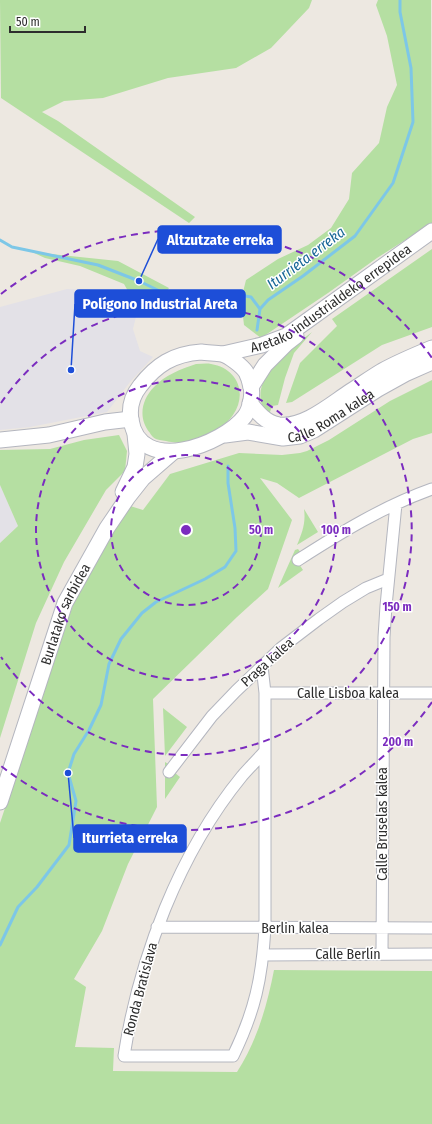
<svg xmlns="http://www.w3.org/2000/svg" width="432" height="1124" font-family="'Fira Sans Condensed',sans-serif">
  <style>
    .industrial { fill: #e3e1e7 }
    .green { fill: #b5dfa2 }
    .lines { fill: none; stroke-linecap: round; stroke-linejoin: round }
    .stream { stroke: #7dc7e7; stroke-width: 3 }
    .street-casing { stroke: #b4b6bf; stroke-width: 13 }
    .secondary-casing { stroke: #b4b6bf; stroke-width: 17 }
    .street { stroke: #fff; stroke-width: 11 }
    .secondary { stroke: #fff; stroke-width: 15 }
    .ring { fill: none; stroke: #7b2cbf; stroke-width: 2; stroke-dasharray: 7 5 }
    .labels { text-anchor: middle; stroke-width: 3; stroke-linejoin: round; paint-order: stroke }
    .street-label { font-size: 14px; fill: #2d2d2d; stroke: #fff }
    .water-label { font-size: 15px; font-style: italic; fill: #186797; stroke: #fff }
    .centre { fill: #7b2cbf; stroke: #fff; stroke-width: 2 }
    .ring-label { font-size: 12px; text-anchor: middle; font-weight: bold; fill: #7b2cbf; stroke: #fff; stroke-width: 3; stroke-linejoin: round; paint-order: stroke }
    .leader { fill: none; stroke: #1d4ed8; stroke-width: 1.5 }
    .callout-dot { fill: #1d4ed8; stroke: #fff; stroke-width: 1.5 }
    .callout { fill: #1d4ed8; stroke: #1d4ed8; stroke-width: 1.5 }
    .callout-label { font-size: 15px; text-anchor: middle; font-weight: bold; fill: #fff }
  </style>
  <rect width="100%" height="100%" fill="#ede8e1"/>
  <!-- industrial -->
  <path class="industrial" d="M67 289 117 291 131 297 138 309 133 329 140 351 153 357 130 382 107 412 30 427 0 430V307Z
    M0 485 18 526 0 543Z"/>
  <!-- green -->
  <path class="green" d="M0 0H312L309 8 271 48 236 68 168 78 103 98 64 101 42 112 58 121 195 217 189 223 1 98Z
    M378 0H431L432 223 377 258 328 293 261 338 244 325 241 300 246 280 278 259 308 245 331 228 349 199 352 173 379 143 387 107 397 85 387 36 376 5Z
    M432 249V327L382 345 292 402 286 403 300 363 337 326 332 319Z
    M32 252 118 261 169 288 162 298 138 309 124 284 80 266 45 258Z
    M312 332 294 353 285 378 278 405 272 406 269 415C267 412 263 409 262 405 252 375 292 348 312 332Z
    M196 364C201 364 207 363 211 364 237 368 248 393 233 415 219 434 189 447 166 441 162 440 157 440 154 438 154 438 150 434 150 433 138 419 141 400 154 387 165 375 181 369 196 364Z
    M432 380V433L413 439 299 498 277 483 260 478 292 520 268 589 237 617 153 699 157 807 128 864 102 931 74 979 86 987 75 1047 114 1048 113 1071 237 1072C257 1041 267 1006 274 970L432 971V1124H0V823L74 602 112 535 127 505 143 510 170 474 239 453 282 455 300 453 307 451 329 440 390 401Z
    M119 435 127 451 125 471 106 490 64 562 36 623 0 738V543L18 526 0 485V450L50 449 84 440Z
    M304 509 318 532 297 545C302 533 306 523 304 509Z
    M298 549 301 553 295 558 303 570 278 588 295 550Z
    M163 708 187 727 165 756Z
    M165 762 170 765 172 776 175 773 180 777 165 799Z"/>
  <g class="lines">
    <!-- stream -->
    <path class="stream" d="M0 240 12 247 98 265 139 281 172 297 206 298 233 294 251 297 260 309
      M257 330 260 309 268 300 303 276 355 236 393 183 413 122 411 68 400 12V0
      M0 945 18 907 37 887 69 845 76 801 68 773 74 754 89 730 101 705 109 664 121 639 142 613 156 602 205 579 225 567 236 551 235 528 228 483V466"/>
    <defs>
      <path id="street" d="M298 560C340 533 384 506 432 489
        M262 666 265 693V928C262 978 255 1011 233 1056H124C139 959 179 853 242 776 249 768 257 760 264 752
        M265 693H432
        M169 772 212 716 236 691 281 648 319 619 343 602 366 588 388 579
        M157 927 432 928
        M382 953 384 637 386 606 396 504
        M263 955 432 954"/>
      <g id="secondary">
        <path d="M201 352C207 353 215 353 222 354 229 356 242 366 246 372 248 376 250 382 251 387 253 395 250 409 245 416 223 445 140 476 131 420 129 408 132 396 140 386 156 365 173 354 201 352Z"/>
        <path id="s1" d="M223 354 262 345 286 336 432 231"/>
        <path d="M251 387 265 365 287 343 296 336"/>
        <path d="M250 403C258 413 266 423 279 425 304 428 331 404 351 391 362 384 372 377 382 371 398 362 415 355 432 348"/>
        <path id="s2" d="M225 435 248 432 283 438 300 436 314 430 378 389 405 374 432 362"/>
        <path d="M0 440 49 435 105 422 131 419"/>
        <path d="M123 492 135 467 137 454 135 434"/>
        <path id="s3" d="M0 802 65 603 107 528 128 497 143 478 173 452"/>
      </g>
    </defs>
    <!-- street casing -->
    <use href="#street" class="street-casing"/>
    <!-- secondary casing -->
    <use href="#secondary" class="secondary-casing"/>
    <!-- street -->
    <use href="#street" class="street"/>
    <!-- secondary -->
    <use href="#secondary" class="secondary"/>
  </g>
  <!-- distance rings -->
  <g class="ring">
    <circle cx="186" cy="530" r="75"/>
    <circle cx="186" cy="530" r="150"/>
    <path d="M1 403A225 225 0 1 1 1 657"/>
    <path d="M432 702A300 300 0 0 1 1 766M1 294A300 300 0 0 1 432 358"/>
  </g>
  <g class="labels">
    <!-- street labels -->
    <g class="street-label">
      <text dy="5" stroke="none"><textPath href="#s1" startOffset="123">Aretako industrialdeko errepidea</textPath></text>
      <text dy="5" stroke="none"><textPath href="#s2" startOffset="112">Calle Roma kalea</textPath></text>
      <text dy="5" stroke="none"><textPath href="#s3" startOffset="199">Burlatako sarbidea</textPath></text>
      <text transform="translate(267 662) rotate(-42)" y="5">Praga kalea</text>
      <text x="348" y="698">Calle Lisboa kalea</text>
      <text transform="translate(382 824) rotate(-90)" y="5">Calle Bruselas kalea</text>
      <text x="295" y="933">Berlin kalea</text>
      <text x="348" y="959">Calle Berlín</text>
      <text transform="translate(140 989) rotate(-75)" y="5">Ronda Bratislava</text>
    </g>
    <!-- water labels -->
    <g class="water-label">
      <text transform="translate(306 258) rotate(-37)" y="5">Iturrieta erreka</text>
    </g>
  </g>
  <circle cx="186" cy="530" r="6" class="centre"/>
  <g class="ring-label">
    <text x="261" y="534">50 m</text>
    <text x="336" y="534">100 m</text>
    <text x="397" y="611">150 m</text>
    <text x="398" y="746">200 m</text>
  </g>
  <!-- callouts -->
  <path class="leader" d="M139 281L158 239M71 370L75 304M68 773L74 838"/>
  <g class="callout-dot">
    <circle cx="139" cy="281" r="4"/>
    <circle cx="71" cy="370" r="4"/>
    <circle cx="68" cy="773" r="4"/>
  </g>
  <g class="callout">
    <rect x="158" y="226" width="123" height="27" rx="4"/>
    <rect x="75" y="290" width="170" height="27" rx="4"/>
    <rect x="74" y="825" width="112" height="27" rx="4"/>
  </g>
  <g class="callout-label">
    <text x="220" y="245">Altzutzate erreka</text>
    <text x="160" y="309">Polígono Industrial Areta</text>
    <text x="130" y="843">Iturrieta erreka</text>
  </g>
  <!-- scale -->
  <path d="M10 26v6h75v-6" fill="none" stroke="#2d2d2d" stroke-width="2"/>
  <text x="16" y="26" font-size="12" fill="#2d2d2d" stroke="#ffffff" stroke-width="3" paint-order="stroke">50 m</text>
</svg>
